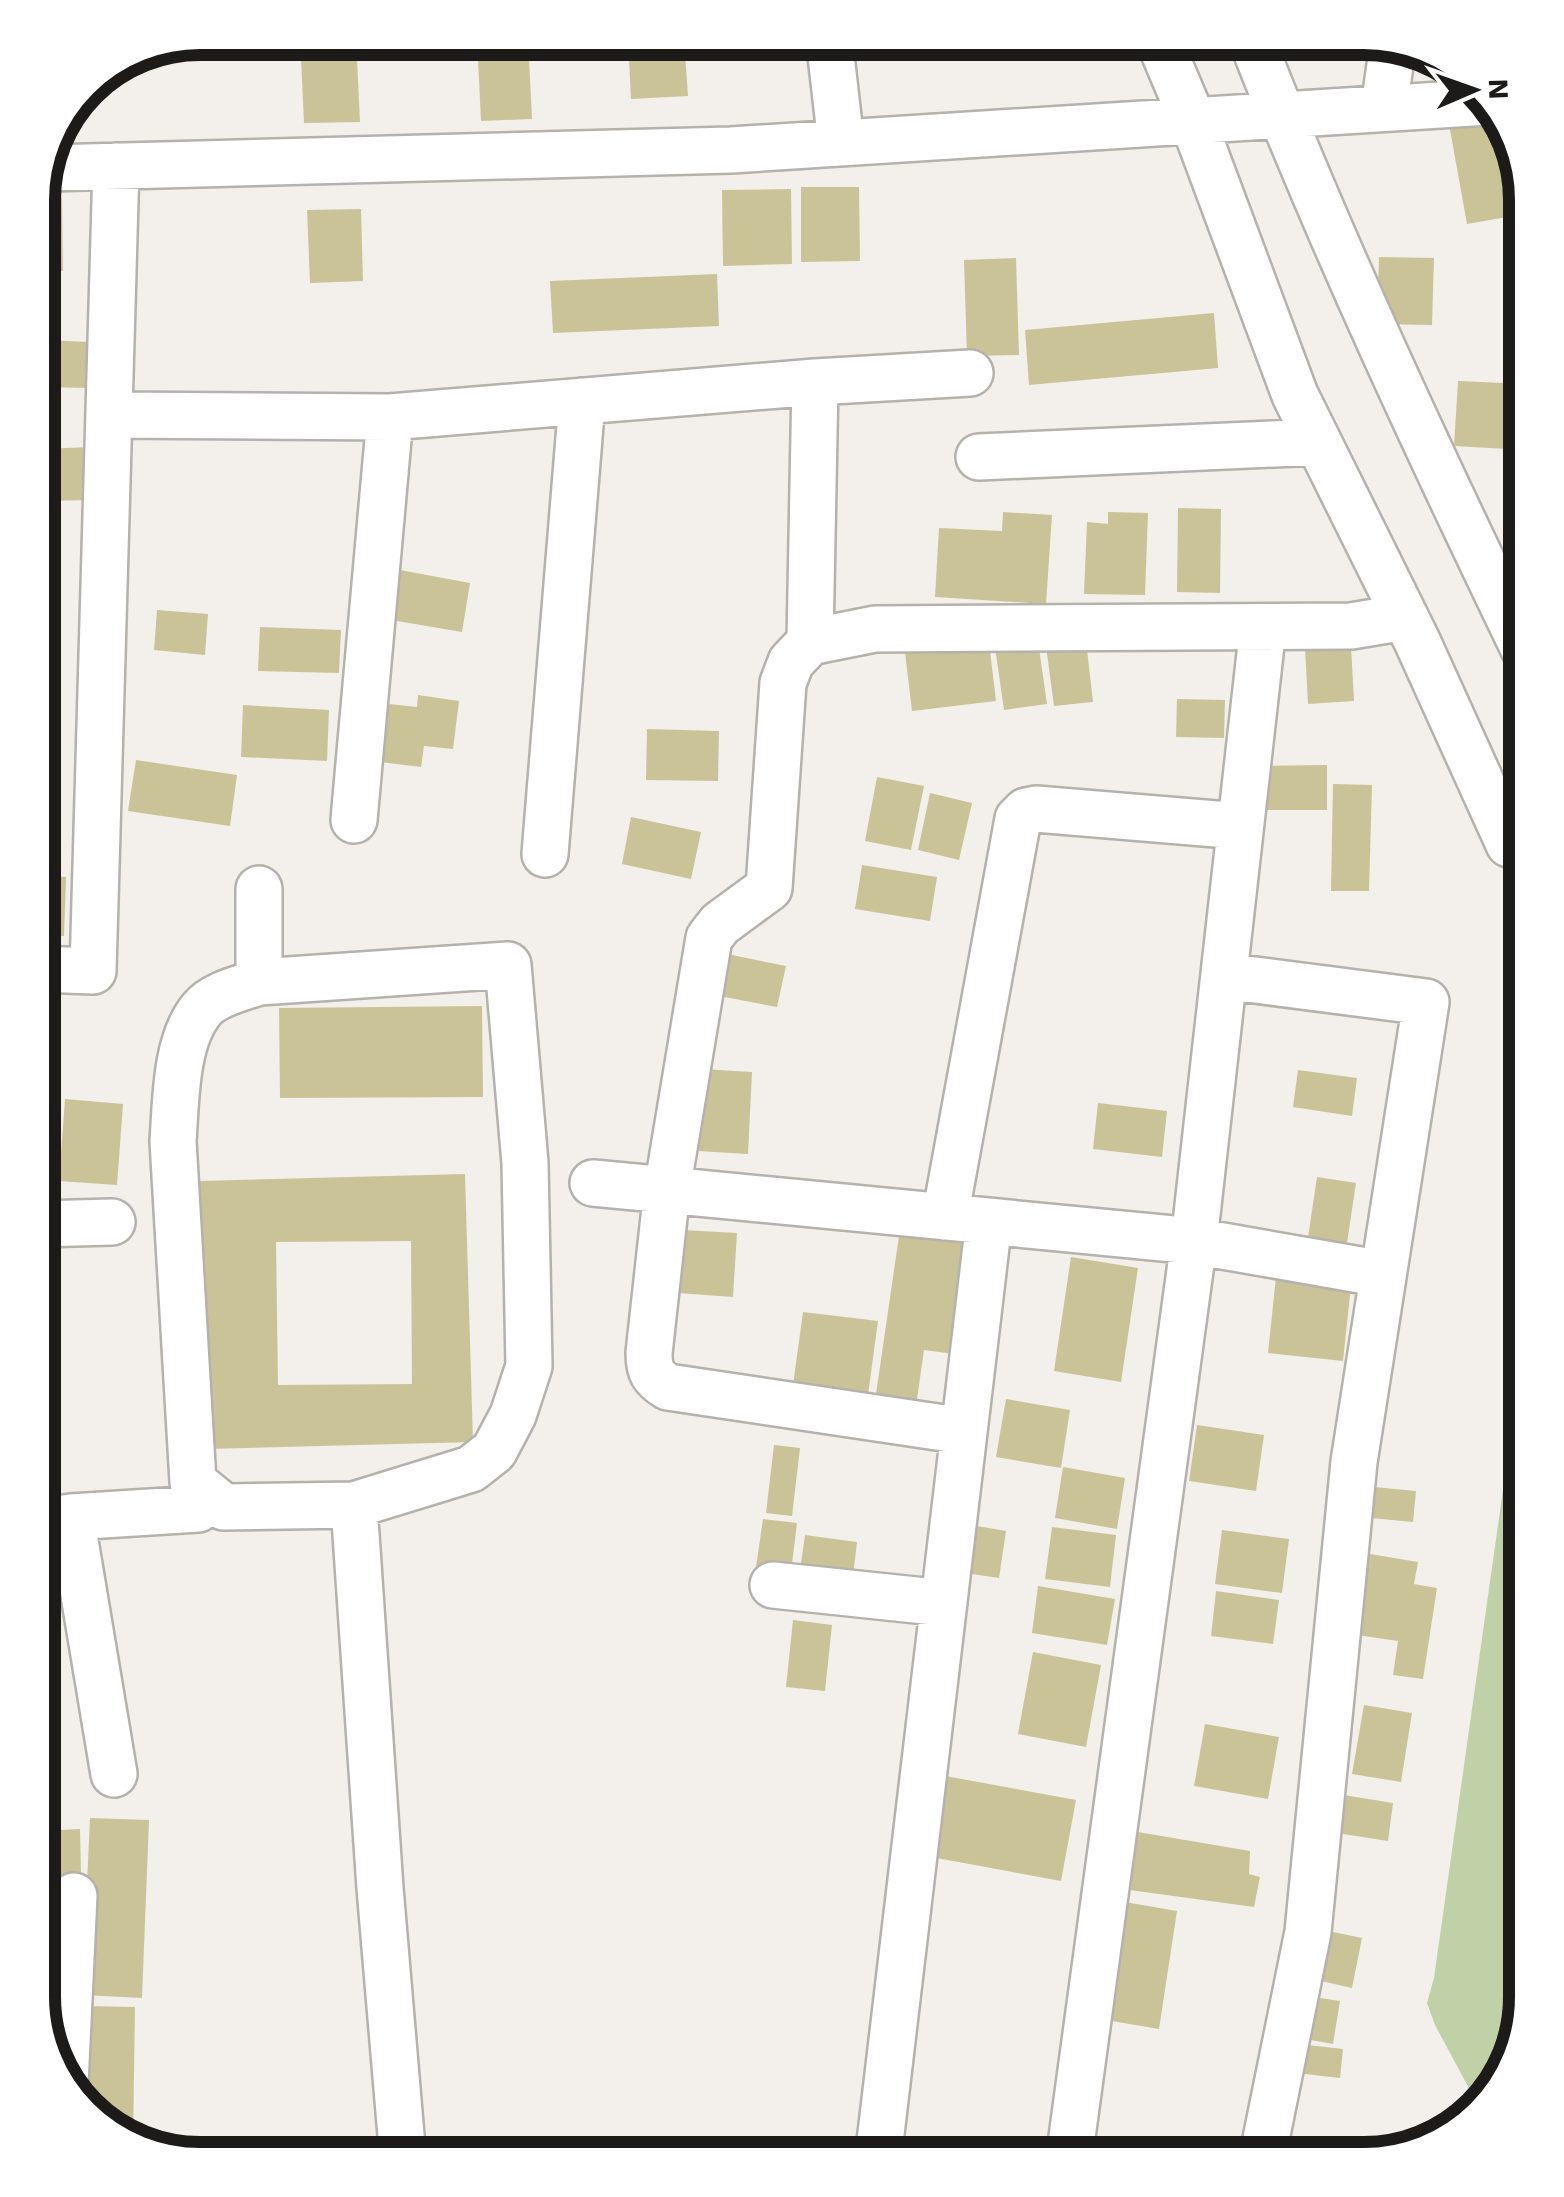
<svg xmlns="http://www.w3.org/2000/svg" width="1564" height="2197" font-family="'Work Sans',sans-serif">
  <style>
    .water { fill: #c0d0a7 }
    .building { fill: #cbc398; fill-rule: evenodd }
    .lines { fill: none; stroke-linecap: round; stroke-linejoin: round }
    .minor-casing { stroke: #b5b1ad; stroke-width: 50 }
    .minor { stroke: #fff; stroke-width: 45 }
    .rim { fill: none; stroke: #1c1b19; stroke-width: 12 }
  </style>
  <rect width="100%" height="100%" fill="#f3efea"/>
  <!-- water -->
  <path class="water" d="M1526 1327V1997L1504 2079 1478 2105 1435 2025 1427 2003 1434 1978Z"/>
  <!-- building -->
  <path class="building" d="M300 38H356L360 122 304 123Z
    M477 38H528L532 119 481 121Z
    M628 38H684L688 96 631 99Z
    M1501 115 1519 215 1467 224 1449 124Z
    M801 187H859L860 261 801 262Z
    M791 189 792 264 723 266 722 190Z
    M62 198 63 271 38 272V199Z
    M361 209 363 281 310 283 307 210Z
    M1379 257 1434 258 1432 325 1377 324Z
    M1016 258 1019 355 967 356 964 260Z
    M717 274 719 326 553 333 550 281Z
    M1214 313 1218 368 1029 385 1025 330Z
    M38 340 92 342 91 388 38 387Z
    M1458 381 1526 384V450L1454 446Z
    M93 447 95 500 38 501V449Z
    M1178 508 1221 509 1220 593 1177 592Z
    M1003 512 1052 515 1046 604 935 597 939 528 1002 531Z
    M1108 512 1148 513 1145 595 1084 594 1087 522 1108 524Z
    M400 570 470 583 462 632 391 620Z
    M157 610 208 614 205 655 154 650Z
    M260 627 341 630 339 673 258 671Z
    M988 634 996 701 912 711 904 644Z
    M1038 641 1047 704 1004 710 995 647Z
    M1086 641 1093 702 1054 706 1046 646Z
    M1351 646 1354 701 1308 704 1305 648Z
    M418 695 459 701 453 749 424 746 421 767 372 761 379 703 417 707Z
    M1177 699 1225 700 1224 738 1176 737Z
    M243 705 329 710 327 761 241 757Z
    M647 729 719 731 718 781 646 780Z
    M136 760 237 775 230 826 128 811Z
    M1327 765V810H1254V766Z
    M877 777 924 786 911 850 865 841Z
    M1333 784 1372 785 1369 891H1331Z
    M930 793 972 803 959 860 918 850Z
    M631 817 701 832 691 879 622 864Z
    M38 825H60L61 866H38Z
    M862 865 937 877 930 921 855 909Z
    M38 876 66 877 64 936 38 935Z
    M722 953 786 966 777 1007 714 995Z
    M482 1006 483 1097 280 1098 279 1008Z
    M702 1069 752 1072 748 1154 698 1151Z
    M1298 1070 1357 1078 1352 1116 1293 1107Z
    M65 1099 123 1104 117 1185 59 1181Z
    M1098 1103 1167 1111 1162 1157 1093 1149Z
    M465 1174 473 1442 206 1449 199 1181ZM411 1241 412 1384 278 1385 276 1242Z
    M1317 1177 1356 1183 1346 1250 1307 1244Z
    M901 1222 978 1233 961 1355 924 1350 916 1406 875 1401Z
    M682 1230 737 1233 733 1297 678 1293Z
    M1071 1257 1138 1268 1121 1382 1054 1371Z
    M1277 1267 1352 1276 1343 1361 1268 1353Z
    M803 1312 878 1321 868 1395 793 1385Z
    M1006 1399 1070 1410 1061 1468 996 1457Z
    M1197 1425 1264 1435 1256 1491 1189 1481Z
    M774 1445 800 1448 792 1516 766 1513Z
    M1063 1467 1125 1478 1117 1529 1055 1518Z
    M1353 1485 1416 1491 1413 1522 1350 1516Z
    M763 1519 797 1523 791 1572 756 1567Z
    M960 1523 1006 1531 999 1578 952 1571Z
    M1052 1527 1116 1535 1110 1587 1045 1579Z
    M1222 1530 1289 1539 1282 1593 1215 1584Z
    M805 1535 857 1542 852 1584 799 1577Z
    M1370 1554 1418 1562 1414 1584 1437 1588 1423 1679 1393 1675 1398 1641 1357 1635Z
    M1038 1586 1115 1599 1107 1645 1032 1633Z
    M1216 1591 1279 1600 1273 1644 1211 1636Z
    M793 1620 832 1625 825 1691 786 1687Z
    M1033 1652 1101 1665 1086 1747 1018 1734Z
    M1364 1705 1412 1713 1401 1782 1352 1774Z
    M1205 1724 1279 1737 1268 1799 1194 1786Z
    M940 1775 1076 1800 1061 1881 926 1856Z
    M1331 1793 1393 1803 1388 1841 1324 1831Z
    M90 1818 149 1820 142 1998 82 1995Z
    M80 1829 81 1875 38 1876V1831Z
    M1126 1830 1250 1851 1249 1874 1260 1877 1254 1907 1115 1888Z
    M38 1883H56V1986L38 1987Z
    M1119 1901 1177 1911 1159 2029 1100 2019Z
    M1319 1929 1362 1938 1352 1988 1308 1978Z
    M1301 1995 1340 2001 1333 2044 1294 2037Z
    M81 2006 135 2007 133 2141 118 2137 79 2098Z
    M1299 2044 1343 2049 1340 2078 1296 2073Z"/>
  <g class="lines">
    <defs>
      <path id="minor" d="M829 38 841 143
        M1158 38 1193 121 1295 395 1417 641 1509 844
        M1251 38C1332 245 1427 448 1524 649H1526
        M1384 108 1393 44
        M48 168 731 150 1488 102
        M815 382 970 373
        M109 415 390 417 815 382 810 642
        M979 457 1318 442
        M1263 627 1194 1241 667 1190 709 938 720 924 769 888 783 683 791 662 810 642 875 629 1351 626 1405 617
        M354 820 390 417
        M545 854 582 401
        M259 889V982L508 965 525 1163 529 1366 513 1415 494 1451 471 1469 354 1505 380 1888 403 2159
        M38 969 93 971 116 166
        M1224 976 1426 1002 1354 1462 1308 1932 1262 2159
        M259 982C242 988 214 994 202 1009 175 1041 176 1101 173 1141L193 1482 224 1507 354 1505
        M593 1183 667 1190 649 1353C649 1371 653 1378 668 1387L964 1431
        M945 1217 1018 819 1026 811 1036 809 1240 826
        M38 1224 112 1222
        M71 1517 198 1509
        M38 1521 71 1517 114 1774
        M773 1585 944 1603
        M65 2084 74 1896
        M878 2159 989 1221
        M1069 2159 1194 1241 1383 1274"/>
    </defs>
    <!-- minor casing -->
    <use href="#minor" class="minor-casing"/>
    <!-- minor -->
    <use href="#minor" class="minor"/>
  </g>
  <!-- crop -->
  <path d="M0 0H1564V2197H0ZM200 55H1364A145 145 0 0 1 1509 200V1997A145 145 0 0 1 1364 2142H200A145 145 0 0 1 55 1997V200A145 145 0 0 1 200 55Z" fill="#fff" fill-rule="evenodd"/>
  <path class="rim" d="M200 55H1364A145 145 0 0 1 1509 200V1997A145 145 0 0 1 1364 2142H200A145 145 0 0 1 55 1997V200A145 145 0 0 1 200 55Z"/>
  <!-- north arrow -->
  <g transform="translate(1474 90) rotate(88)" stroke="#ffffff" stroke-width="8" paint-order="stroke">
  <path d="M0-8L18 38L0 25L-18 38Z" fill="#1c1b19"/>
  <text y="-15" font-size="28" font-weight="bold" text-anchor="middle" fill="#1c1b19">N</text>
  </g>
</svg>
